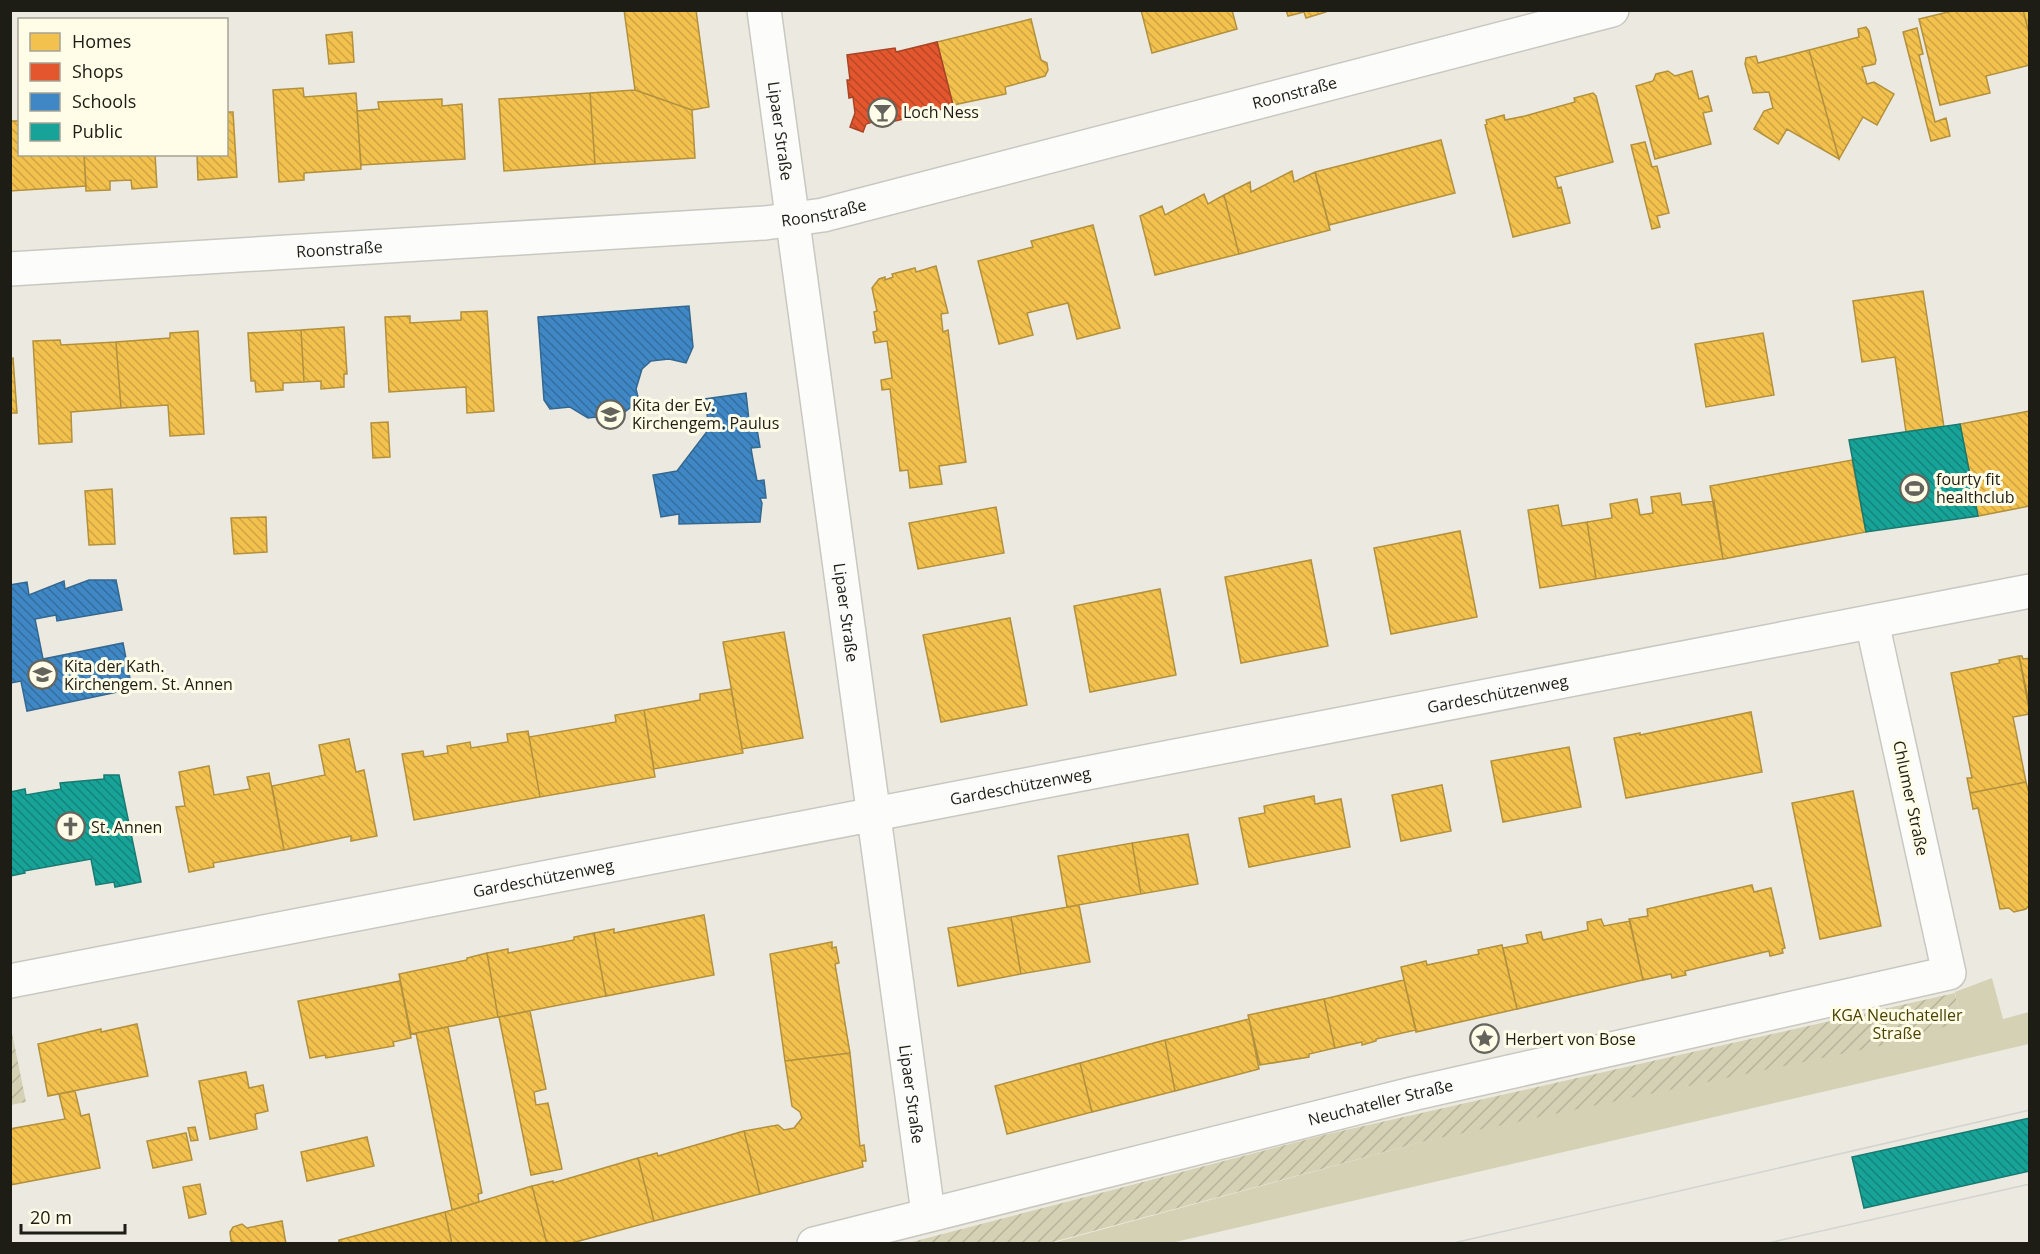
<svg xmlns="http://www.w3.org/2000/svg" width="2040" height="1254" font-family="'Open Sans',sans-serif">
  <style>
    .grass { fill: #d5d1b5 }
    .garden { fill: url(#garden-furrows) }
    .homes { fill: url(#homes-back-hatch); stroke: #b2903d; stroke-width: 1.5 }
    .shops { fill: url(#shops-back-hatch); stroke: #a84526; stroke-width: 1.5 }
    .schools { fill: url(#schools-back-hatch); stroke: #356890; stroke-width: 1.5 }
    .public { fill: url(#public-back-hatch); stroke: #197a71; stroke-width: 1.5 }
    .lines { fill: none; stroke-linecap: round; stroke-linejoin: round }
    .minor-casing { stroke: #c9c8c0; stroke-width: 36 }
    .minor { stroke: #fcfcfa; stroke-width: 33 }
    .tram { stroke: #d3d3d0; stroke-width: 1.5 }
    .labels { text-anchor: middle; stroke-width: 6; stroke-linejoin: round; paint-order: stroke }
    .street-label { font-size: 16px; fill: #1d1c15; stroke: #fffce8 }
    .poi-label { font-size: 16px; fill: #1d1c15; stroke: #fffce8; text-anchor: start }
    .park-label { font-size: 16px; fill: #4b4100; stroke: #fffce8 }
  </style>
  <defs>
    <pattern id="garden-furrows" width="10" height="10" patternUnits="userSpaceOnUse" patternTransform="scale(1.5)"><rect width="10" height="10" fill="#d5d1b5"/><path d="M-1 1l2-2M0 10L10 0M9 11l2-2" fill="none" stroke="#b6b39b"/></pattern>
    <pattern id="homes-back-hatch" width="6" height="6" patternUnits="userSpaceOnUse" patternTransform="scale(1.5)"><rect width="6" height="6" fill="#f2c14e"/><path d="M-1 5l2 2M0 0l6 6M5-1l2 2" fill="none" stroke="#cfa543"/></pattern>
    <pattern id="shops-back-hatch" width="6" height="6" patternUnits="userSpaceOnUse" patternTransform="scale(1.5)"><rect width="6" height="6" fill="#e4572e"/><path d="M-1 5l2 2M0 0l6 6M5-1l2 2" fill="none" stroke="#b84726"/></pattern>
    <pattern id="schools-back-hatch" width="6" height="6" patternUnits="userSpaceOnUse" patternTransform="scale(1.5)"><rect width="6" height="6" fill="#3f88c5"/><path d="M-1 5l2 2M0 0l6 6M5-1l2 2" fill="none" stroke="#346e9f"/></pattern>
    <pattern id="public-back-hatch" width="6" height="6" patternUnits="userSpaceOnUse" patternTransform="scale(1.5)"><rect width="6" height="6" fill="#17a398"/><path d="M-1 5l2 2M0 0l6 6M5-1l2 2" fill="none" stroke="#14847b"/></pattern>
  </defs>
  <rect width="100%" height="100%" fill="#eceae0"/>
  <!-- grass -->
  <path class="grass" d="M1992 978 2003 1019 2029 1012V1044L1171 1243 1049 1244 1425 1141 1961 1020 1955 992Z"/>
  <!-- garden -->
  <path class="garden" d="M1955 993 1961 1020 1913 1039 1425 1141 1049 1243H908L1328 1134Z
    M11 1028 26 1102 11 1105H10Z"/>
  <!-- homes -->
  <path class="homes" d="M624 10H696L709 107 692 110 635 90Z
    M1141 10H1232L1237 29 1152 53Z
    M1286 10H1326V12L1306 18 1304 12 1288 16Z
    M1956 10H2023L2030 37V65L1986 76 1990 93 1940 105 1919 19Z
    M2023 10H2030V37Z
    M1031 19 1041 60 1047 63 1048 70 1045 76 1005 87 1006 94 953 105 937 42Z
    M1866 27 1869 31 1876 60 1875 64 1862 67 1867 84 1874 82 1894 94 1877 125 1863 117 1839 159 1809 50 1859 37 1858 29Z
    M1917 28 1923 54 1919 55 1935 122 1946 118 1950 136 1931 141 1903 32Z
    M352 32 354 62 329 64 326 35Z
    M1809 50 1839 159 1787 129 1778 144 1754 129 1764 111 1773 108 1769 92 1753 93 1745 64 1746 58 1756 56 1758 63Z
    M1668 71 1675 76 1692 71 1699 99 1708 96 1712 111 1703 113 1711 144 1655 159 1636 86 1653 81 1656 74Z
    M303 88 304 97 356 93 361 169 304 173V180L279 182 273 90Z
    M635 90 692 110 695 158 595 164 590 93Z
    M590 93 595 164 504 171 499 99Z
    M1593 93 1596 96 1613 162 1555 177 1558 188 1561 187 1570 223 1513 237 1485 125 1487 124 1486 120 1504 115 1505 120 1525 116 1575 102 1574 98Z
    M442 99V106L462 104 465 159 361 165 357 111 379 109 378 102Z
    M226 112H233L237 177 198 180 197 154H226Z
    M10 121H20V154H84L86 186 10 191Z
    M1441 140 1455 193 1329 225 1315 172Z
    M1645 142 1652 167 1657 166 1669 213 1657 216 1660 227 1652 229 1631 145Z
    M84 154H155L157 187 132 189 131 180 110 181V190L86 191Z
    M1292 171 1294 182 1315 172 1330 230 1239 254 1224 195 1250 182 1251 192Z
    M1204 194 1208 204 1224 195 1239 254 1155 275 1140 216 1162 206 1165 215Z
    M1093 225 1120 328 1077 339 1068 303 1027 313 1033 335 999 344 978 261 1033 247 1031 241Z
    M936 266 948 313 941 314 943 332 948 330 966 462 939 466 942 484 910 488 908 470 900 471 890 389 882 390 881 380 892 378 887 341 875 343 873 332 877 331 874 312 877 311 872 288 879 279 885 277V280L893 277 892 274 915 268 916 272Z
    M1923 291 1944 427 1906 432 1895 357 1862 362 1853 301Z
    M487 311 494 411 467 413 466 387 389 392 385 317 410 316V323L461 320V312Z
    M344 327 347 374H344V387L321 389V381L304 382 301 330Z
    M301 330 304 382 283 383V390L256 392 255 381H251L248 333Z
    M198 331 204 434 170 436 168 405 121 408 116 342 170 338V333Z
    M1763 333 1774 395 1706 407 1695 344Z
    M60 340 61 345 116 342 121 408 71 412 72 442 39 444 33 341Z
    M13 358 17 413H10V359Z
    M2030 411V506L1978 516 1960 424Z
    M388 422 390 457 373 458 371 423Z
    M1852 460 1866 532 1723 559 1710 486Z
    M112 489 115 544 89 545 85 491Z
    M1680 493 1682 505 1714 501 1723 559 1596 579 1587 522 1612 518 1610 504 1637 499 1640 515 1653 513 1651 497Z
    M1558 505 1562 526 1587 522 1596 579 1540 588 1528 510Z
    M996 507 1004 553 918 569 909 523Z
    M266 517 267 552 234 554 231 518Z
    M1460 531 1477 617 1391 634 1374 548Z
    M1311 560 1328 646 1241 663 1225 577Z
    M1160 589 1176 675 1090 692 1074 606Z
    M1010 618 1027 705 941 722 923 635Z
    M784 632 803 738 742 749 723 642Z
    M2019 656 2030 714 2013 717 2026 782 1970 793 1967 778H1972L1951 673 2000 663 1999 660Z
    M2019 656H2022L2023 659 2030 658V708Z
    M731 689 743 753 654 769 644 710 700 700V694Z
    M644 710 655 777 540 797 529 737 616 722 615 715Z
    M1751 712 1762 772 1626 798 1614 738 1640 733V735Z
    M528 731 540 797 414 820 402 754 423 751 424 757 448 753 447 746 470 742 471 748 508 742 507 734Z
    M349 739 356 772 364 770 377 836 351 841V836L284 850 272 786 325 775 319 745Z
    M1569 747 1581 807 1503 822 1491 761Z
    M209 766 214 795 250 789 247 777 269 773 284 850 213 863 214 867 189 872 176 807 185 806 179 772Z
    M2026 782 2030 797V904L2026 909 2014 912 2009 908 2000 909 1978 808 1973 809 1970 793Z
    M1442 785 1451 831 1401 841 1392 795Z
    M1853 791 1881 926 1820 939 1792 803Z
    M1314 796 1315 804 1341 799 1350 847 1249 867 1239 818 1265 813 1264 806Z
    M1188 834 1198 884 1141 894 1132 843Z
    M1132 843 1141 894 1067 907 1058 856Z
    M1752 885 1754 892 1771 888 1785 948 1782 949 1783 953 1770 956 1769 951 1685 971 1686 975 1672 978 1671 974 1643 980 1629 919 1648 916 1647 909Z
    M1079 905 1090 962 1021 974 1011 917Z
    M704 915 714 975 606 996 594 933 614 929V933Z
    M1011 917 1021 974 958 986 948 928Z
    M1601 919 1604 926 1630 921 1643 980 1517 1009 1503 948 1528 943 1526 935 1541 932 1543 940 1588 930 1587 922Z
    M594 933 606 996 498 1017 487 953 508 949V953L574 940V937Z
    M832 942V948L836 947 839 963 835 964 850 1053 785 1061 770 954Z
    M1502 945 1517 1009 1416 1032 1401 967 1426 961 1427 965 1479 954 1478 950Z
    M487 953 498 1017 411 1034 399 974 467 960V958Z
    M1404 980 1416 1030 1376 1039V1041L1362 1045V1042L1335 1048 1324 999Z
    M400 981 411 1038 393 1042 394 1046 326 1058 325 1055 310 1058 298 1001Z
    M1324 999 1335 1048 1309 1054V1057L1260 1065 1248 1015Z
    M530 1011 546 1089 534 1092 536 1105 548 1103 562 1169 531 1175 499 1017Z
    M1249 1019 1259 1069 1175 1091 1165 1040Z
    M137 1024 148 1076 48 1096 38 1044 101 1029V1032Z
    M448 1027 482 1193 478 1194 479 1202 452 1210 416 1033Z
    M1165 1040 1175 1091 1092 1112 1080 1063Z
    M850 1053 860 1146 864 1145 866 1161H862L863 1167 760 1194 744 1131 778 1125 784 1130 794 1128 802 1118 800 1112 792 1106 785 1061Z
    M1080 1063 1092 1112 1007 1134 995 1086Z
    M246 1072 249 1088 263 1085 268 1111 255 1114 257 1129 210 1139 199 1081Z
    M75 1091 81 1116 89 1114 100 1168 10 1185V1129L65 1119 59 1094Z
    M195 1127 198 1140 191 1141 188 1128Z
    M744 1131 760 1194 654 1221 638 1158 657 1153 658 1156Z
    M186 1133 192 1160 153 1168 147 1141Z
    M367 1137 374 1166 307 1181 301 1152Z
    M638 1158 654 1221 568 1244H547L532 1186 553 1181V1183Z
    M200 1184 206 1214 189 1218 183 1187Z
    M532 1186 547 1244H452L445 1212Z
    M445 1212 452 1244H339V1240Z
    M282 1221 286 1244H234L231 1241 230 1232 233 1227 242 1224 247 1228Z"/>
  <!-- shops -->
  <path class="shops" d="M937 42 953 105 922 116 921 109 907 112 908 118 886 123 885 118 866 124 863 132 850 127 855 113 853 97 849 98 847 80H850L847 55 895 48 896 52Z"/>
  <!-- schools -->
  <path class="schools" d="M689 306 693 347 686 363 669 359 651 361 642 369 636 389 639 401 622 414 588 418 570 407 550 409 544 400 538 317Z
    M746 393 750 430 757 429 760 447 751 448 753 460 757 481 764 480 766 498H760L762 503 760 522 679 524V514L661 517 653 475 677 471 709 429 705 399Z
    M89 580H116L122 610 57 621 56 615 35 619 43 659 123 643 132 689 27 711 21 681 10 683V585L27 582 29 595 64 581 65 589Z"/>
  <!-- public -->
  <path class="public" d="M1960 424 1978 516 1866 532 1849 440Z
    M104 775H119L141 882 115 887 114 882 96 885 91 859 24 871 25 873 10 876V792L25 789 26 795 61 789 60 783 104 779Z
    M2030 1118V1171L1864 1208 1852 1157Z"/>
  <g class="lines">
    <defs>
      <g id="minor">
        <path id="s1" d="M764 10 928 1213"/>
        <path id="s2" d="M10 269 765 223 823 215 1612 10"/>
        <path id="s3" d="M10 981 2030 591"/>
        <path id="s4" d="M814 1244 1416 1093 1949 973 1872 622"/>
      </g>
    </defs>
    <!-- minor casing -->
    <use href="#minor" class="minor-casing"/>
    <!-- minor -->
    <use href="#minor" class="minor"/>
    <!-- tram -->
    <path class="tram" d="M1449 1244 2030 1110
      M1764 1244 2030 1184"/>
  </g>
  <!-- icons -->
  <defs>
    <symbol id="bar-ring" viewBox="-11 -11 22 22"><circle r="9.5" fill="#fffce8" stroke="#65645c" stroke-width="1.5"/><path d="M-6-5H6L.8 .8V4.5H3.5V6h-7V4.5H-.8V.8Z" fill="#65645c"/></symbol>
    <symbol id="school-ring" viewBox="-11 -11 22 22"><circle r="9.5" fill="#fffce8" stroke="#65645c" stroke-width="1.5"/><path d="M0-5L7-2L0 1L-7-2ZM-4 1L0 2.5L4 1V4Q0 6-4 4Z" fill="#65645c"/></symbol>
    <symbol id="stadium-ring" viewBox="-11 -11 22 22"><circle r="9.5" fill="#fffce8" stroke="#65645c" stroke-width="1.5"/><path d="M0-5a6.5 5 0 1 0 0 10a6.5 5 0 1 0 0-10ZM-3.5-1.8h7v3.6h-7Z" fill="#65645c"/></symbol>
    <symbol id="church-ring" viewBox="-11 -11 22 22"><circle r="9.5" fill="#fffce8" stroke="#65645c" stroke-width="1.5"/><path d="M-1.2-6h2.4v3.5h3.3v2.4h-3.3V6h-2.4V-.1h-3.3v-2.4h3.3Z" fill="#65645c"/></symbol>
    <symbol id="sight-ring" viewBox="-11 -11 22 22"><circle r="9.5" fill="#fffce8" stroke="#65645c" stroke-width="1.5"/><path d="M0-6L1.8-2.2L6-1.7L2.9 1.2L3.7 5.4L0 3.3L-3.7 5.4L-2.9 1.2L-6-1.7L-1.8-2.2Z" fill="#65645c"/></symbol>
  </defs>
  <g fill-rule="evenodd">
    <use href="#bar-ring" x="866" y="96" width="33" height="33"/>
    <use href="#school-ring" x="594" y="398" width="33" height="33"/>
    <use href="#stadium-ring" x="1898" y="472" width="33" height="33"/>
    <use href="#school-ring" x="26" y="658" width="33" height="33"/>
    <use href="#church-ring" x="54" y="810" width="33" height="33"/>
    <use href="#sight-ring" x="1468" y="1022" width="33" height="33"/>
  </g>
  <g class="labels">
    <!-- street labels -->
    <g class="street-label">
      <text dy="6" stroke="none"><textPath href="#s2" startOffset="1302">Roonstraße</textPath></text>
      <text dy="6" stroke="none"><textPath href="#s1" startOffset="122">Lipaer Straße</textPath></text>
      <text dy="6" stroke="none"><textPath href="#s2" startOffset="816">Roonstraße</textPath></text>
      <text dy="6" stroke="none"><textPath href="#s2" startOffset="330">Roonstraße</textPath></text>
      <text dy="6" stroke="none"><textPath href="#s1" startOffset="608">Lipaer Straße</textPath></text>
      <text dy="6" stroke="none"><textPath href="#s3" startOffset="1515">Gardeschützenweg</textPath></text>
      <text dy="6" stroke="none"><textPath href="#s3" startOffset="1029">Gardeschützenweg</textPath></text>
      <text transform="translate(1911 798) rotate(78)" y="6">Chlumer Straße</text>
      <text dy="6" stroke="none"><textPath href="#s3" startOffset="543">Gardeschützenweg</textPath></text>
      <text dy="6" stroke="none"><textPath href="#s1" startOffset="1094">Lipaer Straße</textPath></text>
      <text dy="6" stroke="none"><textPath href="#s4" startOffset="584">Neuchateller Straße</textPath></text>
    </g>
    <!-- poi labels -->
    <g class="poi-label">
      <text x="903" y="118">Loch Ness</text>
      <text x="632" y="411">Kita der Ev.<tspan x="632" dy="18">Kirchengem. Paulus</tspan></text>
      <text x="1936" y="485">fourty fit<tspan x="1936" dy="18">healthclub</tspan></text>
      <text x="64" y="672">Kita der Kath.<tspan x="64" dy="18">Kirchengem. St. Annen</tspan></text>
      <text x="91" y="833">St. Annen</text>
      <text x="1505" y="1045">Herbert von Bose</text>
    </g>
    <!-- park labels -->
    <g class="park-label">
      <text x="1897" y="1021">KGA Neuchateller<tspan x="1897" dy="18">Straße</tspan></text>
    </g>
  </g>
  <!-- border -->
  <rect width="2040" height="1254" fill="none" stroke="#1d1c15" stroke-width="24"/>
  <!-- legend -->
  <rect x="18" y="18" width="210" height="138" fill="#fffce8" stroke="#a5a294" stroke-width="1.5"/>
  <rect x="30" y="33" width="30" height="18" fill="#f2c14e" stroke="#a5a294" stroke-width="1.5"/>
  <text x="72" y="48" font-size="18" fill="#1d1c15">Homes</text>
  <rect x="30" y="63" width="30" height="18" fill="#e4572e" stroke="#a5a294" stroke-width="1.5"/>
  <text x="72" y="78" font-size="18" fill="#1d1c15">Shops</text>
  <rect x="30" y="93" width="30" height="18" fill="#3f88c5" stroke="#a5a294" stroke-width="1.5"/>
  <text x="72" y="108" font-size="18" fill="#1d1c15">Schools</text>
  <rect x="30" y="123" width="30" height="18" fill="#17a398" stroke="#a5a294" stroke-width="1.5"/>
  <text x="72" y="138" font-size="18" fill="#1d1c15">Public</text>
  <!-- scale -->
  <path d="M21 1224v9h104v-9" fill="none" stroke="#1d1c15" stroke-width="3"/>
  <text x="30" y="1224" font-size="18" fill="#1d1c15" stroke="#fffce8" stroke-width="4.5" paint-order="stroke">20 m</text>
</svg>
